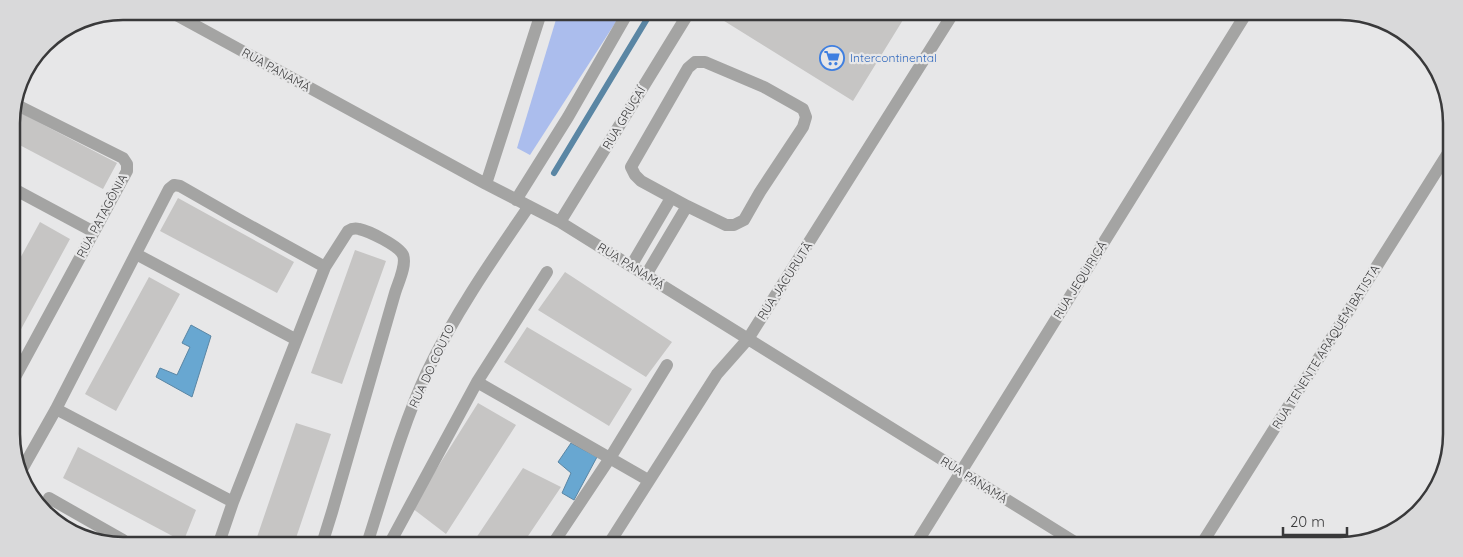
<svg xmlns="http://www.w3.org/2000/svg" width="1463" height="557" font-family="Quicksand,sans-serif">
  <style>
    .green { fill: #abbded }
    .water { fill: #68a7d1; stroke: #5a86a4 }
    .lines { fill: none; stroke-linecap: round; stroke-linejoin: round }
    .stream { stroke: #5a86a4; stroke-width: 6 }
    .building { fill: #c6c5c4 }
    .minor { stroke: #a4a4a3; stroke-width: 12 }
    .labels { text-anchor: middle; stroke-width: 4.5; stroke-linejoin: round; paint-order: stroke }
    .shop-label { font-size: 12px; fill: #366cbe; stroke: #e7e7e8; text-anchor: start }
    .street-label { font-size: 12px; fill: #39393a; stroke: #e7e7e8 }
    .rim { fill: none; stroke: #39393a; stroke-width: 2.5 }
  </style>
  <rect width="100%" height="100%" fill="#e7e7e8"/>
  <!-- green -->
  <path class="green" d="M558 13 621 14 530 155 517 148Z"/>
  <!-- water -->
  <path class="water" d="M191 325 211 336 192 397 156 377 160 368 177 375 190 347 182 343Z
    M571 443 597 457 574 500 562 493 571 473 558 462Z"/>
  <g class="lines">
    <!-- stream -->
    <path class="stream" d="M554 173 650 14"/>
  </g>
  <!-- building -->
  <path class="building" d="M713 14 810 15H906L853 101Z
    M13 109 117 163 103 189 12 141V116Z
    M178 198 294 262 277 293 160 231Z
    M40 222 70 239 13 344 12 273Z
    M355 250 386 261 342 384 311 373Z
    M565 272 672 342 646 377 538 310Z
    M149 277 180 294 116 411 85 394Z
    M527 327 632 389 609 426 504 362Z
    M478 403 516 425 446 534 412 508Z
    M296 423 331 434 295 541 256 540Z
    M78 447 196 510 184 540H180L63 478Z
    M523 468 561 487 524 542 474 541Z"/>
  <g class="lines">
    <!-- minor -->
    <path class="minor" d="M169 11 486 184 560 222 1078 544
      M695 62H705L764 87 803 109 806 117 803 127 760 192 744 220 734 225H726L687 206 641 181 635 175 631 167 688 68Z
      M486 184 541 13
      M12 188 94 232
      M516 200 568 117 627 14
      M560 222 688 14
      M136 254 295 339
      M631 266 671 198
      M646 275 687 206
      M13 381 127 171V164L123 158 15 104
      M477 382 648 480
      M56 409 233 502
      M21 471 56 409 169 189 174 185 180 186 236 218 325 267 348 231C351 229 355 228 359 229 369 231 399 246 403 255 407 265 398 283 395 293L332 512 323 541
      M49 498 123 540
      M220 540 233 502 325 267
      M368 541C386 485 402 426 427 372 455 313 492 260 529 206
      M391 541 477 382 547 272
      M554 542 610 458 667 365
      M610 542 717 374 748 339 952 15
      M916 544 1244 17
      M1201 545 1450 150"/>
  </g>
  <!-- icons -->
  <defs>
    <symbol id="supermarket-ring" viewBox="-11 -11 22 22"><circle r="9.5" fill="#e7e7e8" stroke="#3f7fe0" stroke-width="1.5"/><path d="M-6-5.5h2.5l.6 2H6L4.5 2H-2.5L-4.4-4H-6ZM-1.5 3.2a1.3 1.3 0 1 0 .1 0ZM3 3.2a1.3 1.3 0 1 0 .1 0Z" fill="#3f7fe0"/></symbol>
  </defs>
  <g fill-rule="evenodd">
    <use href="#supermarket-ring" x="818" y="44" width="28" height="28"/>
  </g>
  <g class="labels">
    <!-- shop labels -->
    <g class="shop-label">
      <text x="850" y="62">Intercontinental</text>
    </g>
    <!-- street labels -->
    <g class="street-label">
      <text transform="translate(276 70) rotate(29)" y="4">RUA PANAMÁ</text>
      <text transform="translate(624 118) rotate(-59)" y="4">RUA GRUÇAÍ</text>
      <text transform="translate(102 216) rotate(-62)" y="4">RUA PATAGÔNIA</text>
      <text transform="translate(631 266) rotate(32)" y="4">RUA PANAMÁ</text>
      <text transform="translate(1080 280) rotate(-58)" y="4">RUA JEQUIRIÇÁ</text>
      <text transform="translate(785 281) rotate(-57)" y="4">RUA JACURUTÃ</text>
      <text transform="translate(1326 347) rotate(-58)" y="4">RUA TENENTE ARAQUÉM BATISTA</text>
      <text transform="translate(432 366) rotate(-65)" y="4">RUA DO COUTO</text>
      <text transform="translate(974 480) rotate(32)" y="4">RUA PANAMÁ</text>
    </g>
  </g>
  <!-- crop -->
  <path d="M0 0H1463V557H0ZM123 20H1340A103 103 0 0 1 1443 123V434A103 103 0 0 1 1340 537H123A103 103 0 0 1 20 434V123A103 103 0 0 1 123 20Z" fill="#d9d9da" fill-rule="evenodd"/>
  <path class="rim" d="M123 20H1340A103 103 0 0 1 1443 123V434A103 103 0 0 1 1340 537H123A103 103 0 0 1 20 434V123A103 103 0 0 1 123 20Z"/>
  <!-- scale -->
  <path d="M1283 527v8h64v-8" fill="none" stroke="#39393a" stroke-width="2.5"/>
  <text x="1290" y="527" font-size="15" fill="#39393a" stroke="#e7e7e8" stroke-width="4" paint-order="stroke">20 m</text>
</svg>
